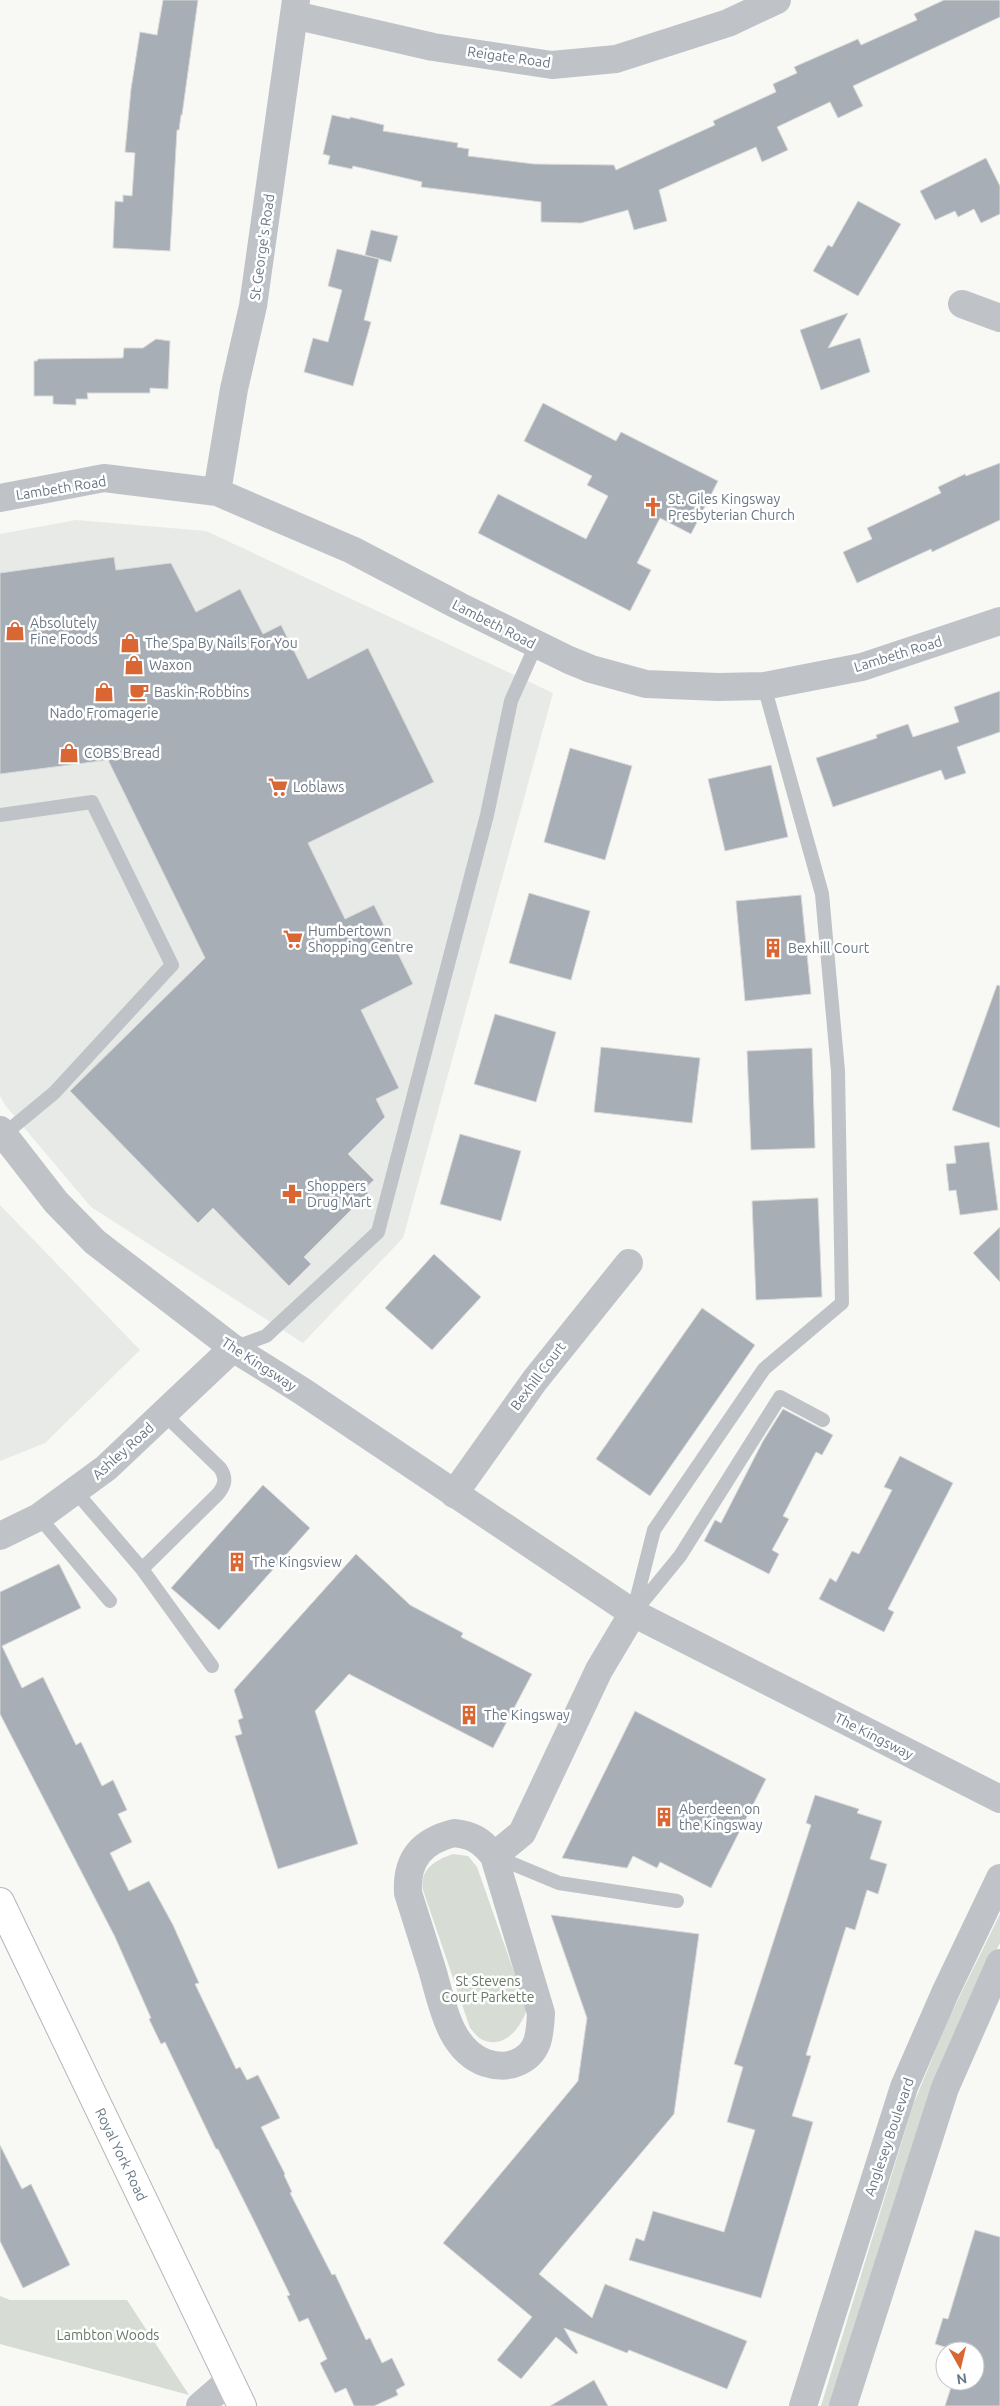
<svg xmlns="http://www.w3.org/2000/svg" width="1000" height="2406" font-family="Ubuntu,sans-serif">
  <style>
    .built { fill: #e8eae8 }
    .green { fill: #d7dcd5 }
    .building { fill: #a7aeb5; stroke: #d9d9d8 }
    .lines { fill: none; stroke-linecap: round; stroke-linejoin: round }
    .secondary-casing { stroke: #b2b7bc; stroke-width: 30 }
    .service { stroke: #bfc3c7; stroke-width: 14 }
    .minor { stroke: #bfc3c7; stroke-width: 28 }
    .tertiary { stroke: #bfc3c7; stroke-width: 28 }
    .secondary { stroke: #fff; stroke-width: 28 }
    .labels { text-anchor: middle; stroke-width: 5; stroke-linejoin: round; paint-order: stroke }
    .street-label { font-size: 14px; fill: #697685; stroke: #fff }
    .poi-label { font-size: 14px; fill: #697685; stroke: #fff; text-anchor: start }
    .park-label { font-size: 14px; fill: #667763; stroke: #fff }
  </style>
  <rect width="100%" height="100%" fill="#f8f8f5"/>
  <!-- built -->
  <path class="built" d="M76 520 206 531 553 693 403 1238 303 1343 91 1207 5 1105 0 1096V534Z
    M0 1205 140 1350 45 1443 0 1461Z"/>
  <!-- green -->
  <path class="green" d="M453 1854 468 1856 477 1867 527 2009C521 2028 503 2051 481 2039 477 2037 473 2031 470 2028L423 1890C419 1869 436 1860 453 1854Z
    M1000 1914V1943L971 2001 835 2406H821L913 2105 949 2018Z
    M0 2296 10 2300H127L189 2395 0 2344Z"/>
  <!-- building -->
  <path class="building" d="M163 0H198L182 115H181L179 130H177L170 251 113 248 115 201 123 202V195L132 196 135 153 125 152 131 89 140 32 157 35Z
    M944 0H1000V17L853 86 863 106 838 118 830 102 777 127 788 150 762 162 756 147 659 190 667 221 634 230 628 210 581 223 541 222V202L421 187 422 182 353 166 352 169 328 164 330 156 323 154 332 115 350 119V117L384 125 383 131 458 143 457 147 469 149 468 156 534 164 614 165 616 170 715 125 713 121 776 92 773 84 797 73 794 67 858 39 861 45 917 20 914 14Z
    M986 158 1000 186V214L981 223 974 209 958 217 955 211 935 220 920 191Z
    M858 201 901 224 858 296 813 271 828 245 832 247Z
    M371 230 398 236 391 262 365 255Z
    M337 249 379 259 364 320 371 322 353 386 304 372 313 338 328 342 342 290 328 286Z
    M848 313 828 348 860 338 870 372 821 390 800 330Z
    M156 339 170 341 168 389 150 388V393H87L88 399H76V405L53 404V396H34V361H37L38 359 123 358 124 348H143Z
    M543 403 616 441 621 432 718 481 691 534 660 518 637 563 651 570 630 611 478 533 498 494 586 539 608 496 587 485 592 476 524 441Z
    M1000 463V520L932 552 931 549 857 583 843 552 872 539 867 528 941 493 938 487 965 474 966 476Z
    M114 557 116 570 171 563 196 612 240 589 263 634 281 625 308 679 368 648 434 782 308 843 345 919 374 905 413 984 361 1010 399 1088 376 1099 385 1117 348 1154 374 1180 364 1189 368 1193 304 1257 311 1264 289 1286 213 1208 198 1223 70 1091 205 958 108 760 0 774V573Z
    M1000 691V732L957 747 966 773 945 780 941 770 833 807 816 758 877 738 876 735 908 724 913 737 959 722 954 707Z
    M570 748 632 766 605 860 544 842Z
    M771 765 788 837 725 851 708 779Z
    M529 893 590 911 571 980 509 963Z
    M801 895 811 994 745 1001 736 901Z
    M997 985 1000 986V1128L952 1110Z
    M495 1014 556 1032 536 1102 474 1084Z
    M601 1047 700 1058 692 1123 594 1112Z
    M812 1048 815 1148 751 1150 747 1051Z
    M460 1134 521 1151 501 1221 440 1204Z
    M989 1142 998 1210 960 1215 956 1190 949 1191 946 1164 956 1163 954 1146Z
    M818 1198 822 1297 756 1300 752 1201Z
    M1000 1227V1282L973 1253Z
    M434 1254 481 1297 432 1350 385 1308Z
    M702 1308 755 1345 650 1496 596 1459Z
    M783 1409 833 1435 822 1455 816 1452 783 1516 789 1519 772 1550 779 1554 769 1574 704 1541 715 1520 721 1523 763 1441Z
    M900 1456 953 1483 888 1609 894 1612 884 1632 819 1599 830 1578 836 1582 852 1551 859 1554 892 1490 884 1487Z
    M263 1485 310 1528 219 1630 171 1588Z
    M356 1554 410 1605 463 1633 461 1637 532 1674 493 1748 349 1674 315 1711 358 1844 278 1869 235 1736 242 1734 238 1720 243 1718 234 1690Z
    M59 1564 81 1608 2 1646 22 1688 43 1677 76 1745 81 1742 102 1786 113 1780 127 1810 118 1814 132 1842 110 1853 129 1891 149 1881 173 1925 199 1983 195 1984 236 2069 240 2067 247 2080 258 2075 280 2118 261 2127 285 2174 284 2175 292 2192 290 2193 332 2275 335 2274 366 2340 370 2338 382 2363 392 2358 405 2385 396 2390 398 2395 374 2406H354L346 2388 335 2393 320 2363 327 2359 308 2318 299 2322 287 2296 290 2295 256 2225 218 2149H216L165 2042 161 2044 149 2019 151 2018 115 1937 0 1714V1592Z
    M635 1711 766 1779 711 1888 660 1862 657 1868 633 1856 627 1868 562 1858Z
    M815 1795 859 1809 857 1813 882 1821 870 1859 887 1864 878 1894 867 1890 855 1930 846 1927 806 2055 811 2056 792 2116 813 2122 761 2298 629 2260 636 2238 644 2241 653 2211 724 2232 755 2130 727 2122 743 2067 734 2064 811 1825 806 1823Z
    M551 1915 699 1934 674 2114 539 2274 592 2318 605 2284 747 2341 727 2389 629 2350 627 2353 564 2328 578 2353 576 2354 556 2337 521 2379 497 2360 532 2317 443 2243 578 2081 587 2018Z
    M0 2145 22 2189 31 2184 70 2265 23 2288 0 2241Z
    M975 2230 1000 2237V2406H945L953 2381H975V2351H958L935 2344 943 2318 948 2319Z
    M594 2380 608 2406H550Z"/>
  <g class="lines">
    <defs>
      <g id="secondary">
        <path id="s1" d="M0 1902 242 2406"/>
      </g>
    </defs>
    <!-- secondary casing -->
    <use href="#secondary" class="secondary-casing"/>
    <!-- service -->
    <path class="service" d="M0 815 92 802 172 965 54 1093 3 1135
      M233 1348 266 1336 378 1232 487 815 511 701 536 645
      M76 1492 142 1569 212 1666
      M39 1517 110 1601
      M142 1569 218 1494C225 1485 227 1478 220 1468L163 1413
      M635 1611 680 1556 780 1397 823 1420
      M633 1613 654 1530 764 1369 842 1303 838 1071 822 894 764 686
      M494 1856 559 1883 677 1901"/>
    <!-- minor -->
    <path class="minor" d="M294 15 433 47 552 65 616 59 728 23 777 0
      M962 304 1000 318
      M217 492 234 389 253 306 296 0
      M0 498 104 478 217 492 352 550 459 606 569 660 591 669 646 684 718 687 764 686 862 667 1000 621
      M454 1494 535 1380 629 1263
      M454 1833C473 1835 482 1841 494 1856L541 2013C540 2035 539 2054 516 2063 507 2067 495 2066 486 2063 449 2050 442 2003 432 1969 424 1944 416 1918 408 1893 406 1859 422 1841 454 1833Z
      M494 1856 522 1833 599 1670 633 1613
      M200 2406 230 2380"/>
    <!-- tertiary -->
    <path class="tertiary" d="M0 1130 56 1202 95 1242 233 1348 302 1391 633 1613 1000 1799
      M0 1536 39 1517 106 1468 233 1348
      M803 2406 904 2087 945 1993 1000 1878
      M843 2406 945 2088 1000 1963"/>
    <!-- secondary -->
    <use href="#secondary" class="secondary"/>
  </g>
  <!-- icons -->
  <defs>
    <symbol id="church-bare" viewBox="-9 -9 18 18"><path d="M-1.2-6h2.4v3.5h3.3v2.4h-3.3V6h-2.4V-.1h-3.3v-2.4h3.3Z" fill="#da6633" stroke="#fff" stroke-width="2.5" paint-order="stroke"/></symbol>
    <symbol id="shop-bare" viewBox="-9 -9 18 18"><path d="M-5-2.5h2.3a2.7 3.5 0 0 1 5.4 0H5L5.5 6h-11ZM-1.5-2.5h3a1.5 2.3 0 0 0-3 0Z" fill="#da6633" stroke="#fff" stroke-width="2.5" paint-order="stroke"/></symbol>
    <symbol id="cafe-bare" viewBox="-9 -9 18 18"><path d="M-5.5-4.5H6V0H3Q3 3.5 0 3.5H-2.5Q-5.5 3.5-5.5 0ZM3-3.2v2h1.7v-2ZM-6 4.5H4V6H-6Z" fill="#da6633" stroke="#fff" stroke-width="2.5" paint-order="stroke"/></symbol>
    <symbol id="supermarket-bare" viewBox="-9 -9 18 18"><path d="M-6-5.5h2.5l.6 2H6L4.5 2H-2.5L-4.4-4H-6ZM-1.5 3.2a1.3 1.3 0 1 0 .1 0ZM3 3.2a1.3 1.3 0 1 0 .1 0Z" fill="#da6633" stroke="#fff" stroke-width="2.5" paint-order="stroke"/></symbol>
    <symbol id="building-bare" viewBox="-9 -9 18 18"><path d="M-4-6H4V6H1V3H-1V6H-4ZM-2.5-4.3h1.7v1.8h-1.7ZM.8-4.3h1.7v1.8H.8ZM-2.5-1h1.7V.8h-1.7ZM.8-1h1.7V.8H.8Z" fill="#da6633" stroke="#fff" stroke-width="2.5" paint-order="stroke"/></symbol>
    <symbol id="pharmacy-bare" viewBox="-9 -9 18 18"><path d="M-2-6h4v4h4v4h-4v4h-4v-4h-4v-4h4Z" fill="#da6633" stroke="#fff" stroke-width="2.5" paint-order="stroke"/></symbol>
  </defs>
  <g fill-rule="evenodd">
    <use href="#church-bare" x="639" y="493" width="28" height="28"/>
    <use href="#shop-bare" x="1" y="617" width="28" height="28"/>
    <use href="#shop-bare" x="116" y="629" width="28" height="28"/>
    <use href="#shop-bare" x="120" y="651" width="28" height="28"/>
    <use href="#shop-bare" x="90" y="678" width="28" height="28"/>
    <use href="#cafe-bare" x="125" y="678" width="28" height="28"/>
    <use href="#shop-bare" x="55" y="739" width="28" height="28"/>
    <use href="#supermarket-bare" x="264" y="773" width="28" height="28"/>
    <use href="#supermarket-bare" x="279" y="925" width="28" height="28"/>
    <use href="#building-bare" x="759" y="934" width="28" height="28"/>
    <use href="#pharmacy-bare" x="278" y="1180" width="28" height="28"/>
    <use href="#building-bare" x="223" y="1548" width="28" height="28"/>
    <use href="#building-bare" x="455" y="1701" width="28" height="28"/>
    <use href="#building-bare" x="650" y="1803" width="28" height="28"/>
  </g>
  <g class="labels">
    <!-- street labels -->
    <g class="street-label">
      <text transform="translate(509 57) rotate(8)" y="5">Reigate Road</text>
      <text transform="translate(262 247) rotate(-82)" y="5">St George's Road</text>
      <text transform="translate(61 488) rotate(-9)" y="5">Lambeth Road</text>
      <text transform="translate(494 624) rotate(27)" y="5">Lambeth Road</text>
      <text transform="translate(898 654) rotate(-17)" y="5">Lambeth Road</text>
      <text transform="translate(259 1364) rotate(33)" y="5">The Kingsway</text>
      <text transform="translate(538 1376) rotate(-53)" y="5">Bexhill Court</text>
      <text transform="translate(123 1451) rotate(-42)" y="5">Ashley Road</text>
      <text transform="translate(874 1736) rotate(27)" y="5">The Kingsway</text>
      <text transform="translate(889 2137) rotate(-71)" y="5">Anglesey Boulevard</text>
      <text dy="5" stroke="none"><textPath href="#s1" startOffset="280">Royal York Road</textPath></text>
    </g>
    <!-- poi labels -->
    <g class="poi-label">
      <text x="668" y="504">St. Giles Kingsway<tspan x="668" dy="16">Presbyterian Church</tspan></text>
      <text x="30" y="628">Absolutely<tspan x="30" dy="16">Fine Foods</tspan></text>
      <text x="145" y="648">The Spa By Nails For You</text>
      <text x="149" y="670">Waxon</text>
      <text x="154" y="697">Baskin-Robbins</text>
      <text x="104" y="718" text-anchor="middle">Nado Fromagerie</text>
      <text x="84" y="758">COBS Bread</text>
      <text x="293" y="792">Loblaws</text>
      <text x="308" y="936">Humbertown<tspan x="308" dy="16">Shopping Centre</tspan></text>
      <text x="788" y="953">Bexhill Court</text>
      <text x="307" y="1191">Shoppers<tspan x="307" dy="16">Drug Mart</tspan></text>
      <text x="252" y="1567">The Kingsview</text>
      <text x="484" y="1720">The Kingsway</text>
      <text x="679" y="1814">Aberdeen on<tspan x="679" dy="16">the Kingsway</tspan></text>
    </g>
    <!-- park labels -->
    <g class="park-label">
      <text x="488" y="1986">St Stevens<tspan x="488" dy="16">Court Parkette</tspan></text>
      <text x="108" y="2340">Lambton Woods</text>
    </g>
  </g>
  <!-- north arrow -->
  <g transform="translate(960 2366) rotate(172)"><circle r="24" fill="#ffffff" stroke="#c3c8ce"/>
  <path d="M0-4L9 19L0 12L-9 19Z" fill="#da6633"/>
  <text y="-8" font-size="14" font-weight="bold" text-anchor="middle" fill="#697685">N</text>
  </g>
</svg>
